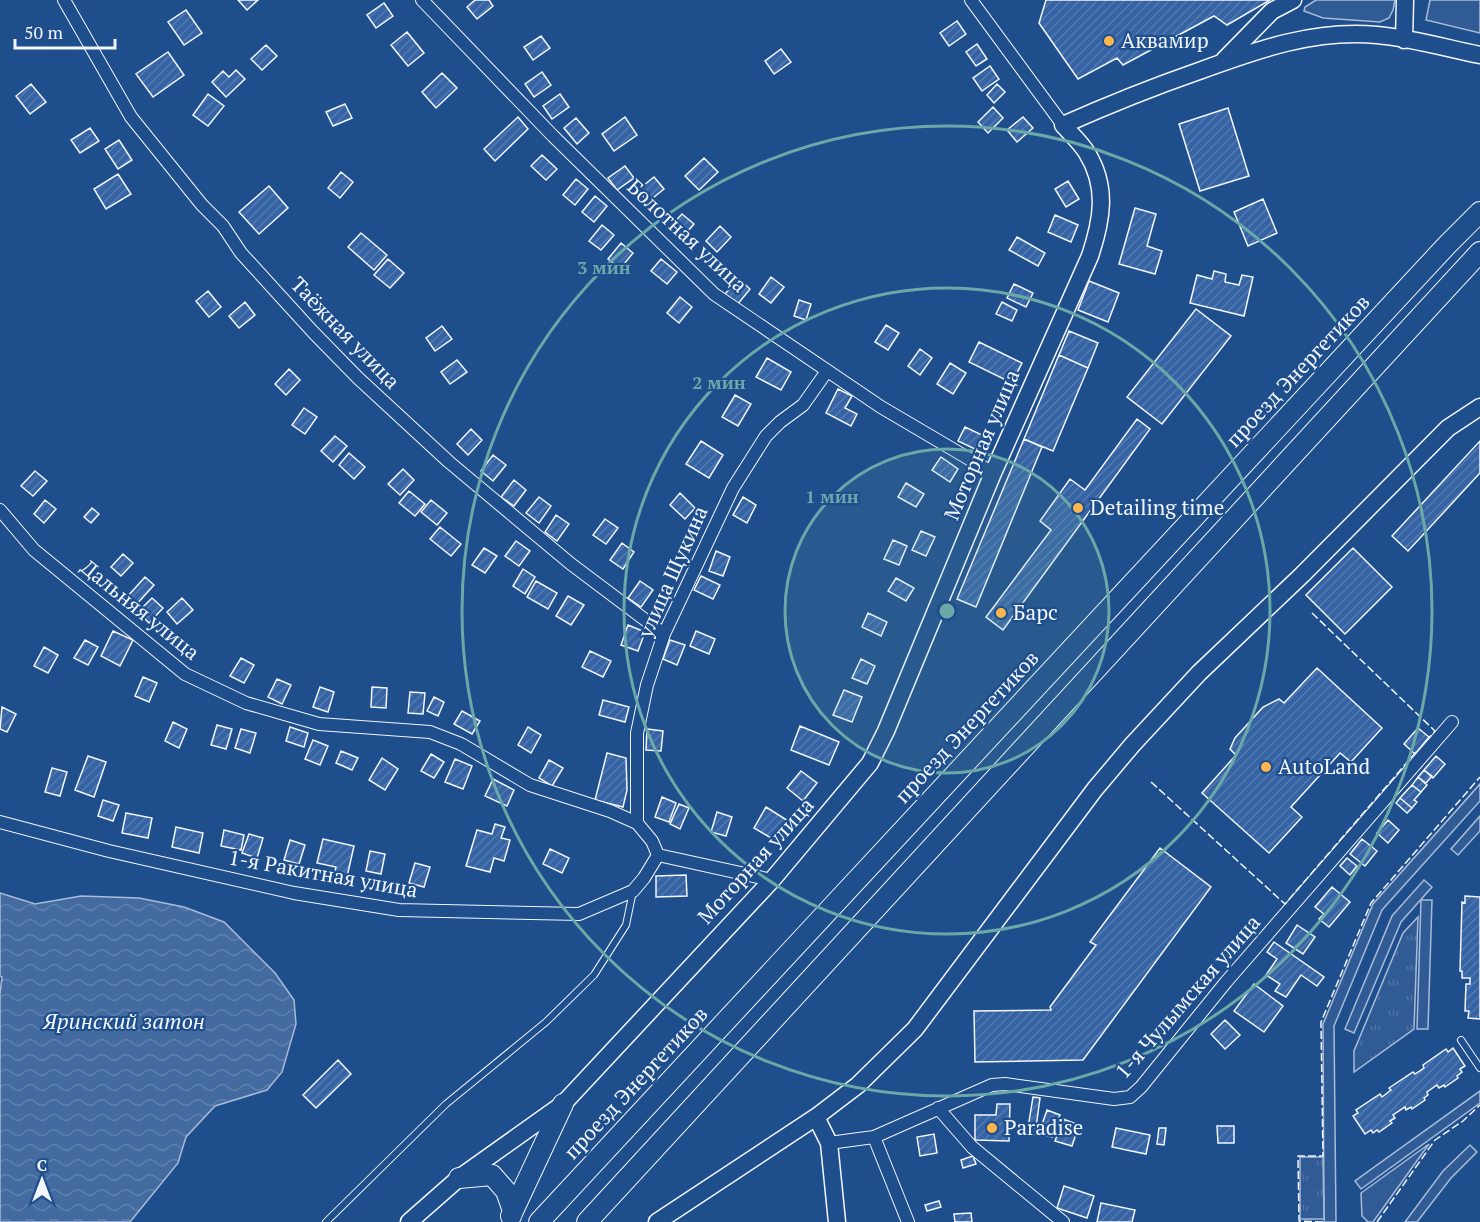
<svg xmlns="http://www.w3.org/2000/svg" width="1480" height="1222" font-family="'PT Serif',serif">
  <style>
    .built { fill: #305b95; stroke: #a8bbd7; stroke-width: 1.5 }
    .park { fill: url(#park-tufts); stroke: #a8bbd7; stroke-width: 1.5 }
    .water { fill: url(#water-waves); stroke: #a8bbd7; stroke-width: 1.5 }
    .building { fill: url(#building-hatch); stroke: #f2f6ff; stroke-width: 1.5 }
    .lines { fill: none; stroke-linecap: round; stroke-linejoin: round }
    .lane-casing { stroke: #f2f6ff; stroke-width: 8 }
    .street-casing { stroke: #f2f6ff; stroke-width: 14 }
    .secondary-casing { stroke: #f2f6ff; stroke-width: 19 }
    .primary-casing { stroke: #f2f6ff; stroke-width: 22 }
    .lane { stroke: #1f4e8c; stroke-width: 6 }
    .street { stroke: #1f4e8c; stroke-width: 12 }
    .secondary { stroke: #1f4e8c; stroke-width: 16 }
    .primary { stroke: #1f4e8c; stroke-width: 20 }
    .fence { stroke: #f2f6ff; stroke-width: 1.5; stroke-dasharray: 8 3; stroke-linecap: butt }
    .ring { fill: none; stroke: #6aa9a8; stroke-width: 3 }
    .poi-dot { fill: #ffb74d; stroke: #1f4e8c; stroke-width: 2 }
    .labels { text-anchor: middle; stroke-width: 4.5; stroke-linejoin: round; paint-order: stroke }
    .poi-label { font-size: 21px; fill: #f2f6ff; stroke: #1f4e8c; text-anchor: start }
    .street-label { font-size: 21px; fill: #f2f6ff; stroke: #1f4e8c }
    .water-label { font-size: 22px; font-style: italic; fill: #f2f6ff; stroke: #1f4e8c }
    .centre { fill: #6aa9a8; stroke: #1f4e8c; stroke-width: 3 }
    .ring-label { font-size: 18px; text-anchor: middle; font-weight: bold; fill: #6aa9a8; stroke: #1f4e8c; stroke-width: 4.5; stroke-linejoin: round; paint-order: stroke }
  </style>
  <defs>
    <pattern id="park-tufts" width="24" height="20" patternUnits="userSpaceOnUse" patternTransform="scale(1.5)"><rect width="24" height="20" fill="#305b95"/><path d="M3 7l-1-3M5 7V3M7 7l1-3M15 17l-1-3M17 17v-4M19 17l1-3" fill="none" stroke="#4e73a5"/></pattern>
    <pattern id="water-waves" width="16" height="10" patternUnits="userSpaceOnUse" patternTransform="scale(1.5)"><rect width="16" height="10" fill="#446ba0"/><path d="M0 5q4-4 8 0t8 0" fill="none" stroke="#5f81ae"/></pattern>
    <pattern id="building-hatch" width="6" height="6" patternUnits="userSpaceOnUse" patternTransform="scale(1.5)"><rect width="6" height="6" fill="#3563a3"/><path d="M-1 1l2-2M0 6l6-6M5 7l2-2" fill="none" stroke="#537ab1"/></pattern>
  </defs>
  <rect width="100%" height="100%" fill="#1f4e8c"/>
  <!-- built -->
  <path class="built" d="M1316 0H1395L1393 10 1389 18 1380 22 1323 18 1304 11 1305 7Z
    M1430 0H1480V33L1426 20Z
    M1480 784V801L1382 910 1334 1026 1336 1222H1324L1323 1024 1373 904Z
    M1480 816V831L1458 855 1451 849Z
    M1424 880 1432 887 1401 922 1354 1033 1345 1029 1392 916Z
    M1421 900H1432L1428 1029H1417Z
    M1480 1091V1103L1361 1189 1355 1181Z
    M1429 1144 1373 1222H1368L1362 1216 1361 1193Z
    M1470 1145 1477 1152 1451 1178 1417 1222H1405L1443 1171Z"/>
  <!-- park -->
  <path class="park" d="M1418 917 1414 1029 1354 1072V1051L1403 933Z
    M1300 1157H1323L1324 1219H1300Z"/>
  <!-- water -->
  <path class="water" d="M0 893 35 904 81 896 139 898 184 907 224 922 275 973 294 1000 296 1024 282 1072 267 1090 215 1106 186 1137 178 1163 130 1222H0V994L2 977 0 976Z"/>
  <!-- building -->
  <path class="building" d="M238 0H258L247 10Z
    M475 0H489L493 6 477 19 467 7Z
    M1046 0H1270L1227 25 1214 16 1123 65 1117 58 1078 79 1039 23Z
    M384 3 393 16 376 28 367 15Z
    M186 10 202 33 184 45 168 22Z
    M957 21 966 34 949 46 940 33Z
    M407 32 424 53 408 66 391 45Z
    M541 36 550 48 533 60 524 47Z
    M977 44 987 59 976 66 966 52Z
    M266 45 277 56 262 70 251 59Z
    M781 49 791 62 774 74 765 61Z
    M168 52 184 75 153 97 136 74Z
    M990 66 999 79 982 91 973 78Z
    M236 70 245 79 226 97 212 82 223 71 229 77Z
    M542 72 551 85 534 97 525 84Z
    M442 73 457 88 436 108 422 92Z
    M31 84 46 102 30 114 16 96Z
    M997 84 1005 92 994 103 987 95Z
    M208 94 224 106 208 126 193 115Z
    M560 94 569 107 552 119 543 106Z
    M345 104 352 118 333 126 326 112Z
    M993 107 1003 118 988 133 978 122Z
    M1228 108 1249 176 1200 191 1179 124Z
    M518 117 528 129 495 161 484 149Z
    M625 117 637 135 614 151 602 134Z
    M1023 117 1033 128 1017 142 1007 130Z
    M576 118 589 133 577 144 564 128Z
    M90 128 99 141 80 153 71 140Z
    M119 140 132 160 118 169 105 149Z
    M542 155 557 169 546 180 531 166Z
    M704 158 718 172 699 190 685 176Z
    M625 166 634 178 617 190 608 178Z
    M341 172 353 182 340 198 328 188Z
    M118 174 131 194 106 209 94 189Z
    M654 177 664 189 648 202 638 190Z
    M576 179 588 189 575 205 563 195Z
    M1068 181 1079 199 1066 207 1055 189Z
    M269 186 288 208 259 234 239 212Z
    M595 196 607 206 594 222 582 212Z
    M1263 199 1277 233 1248 246 1234 212Z
    M1135 208 1156 214 1147 246 1162 251 1155 274 1119 264Z
    M682 214 694 224 680 240 668 229Z
    M1055 215 1078 225 1071 242 1048 232Z
    M602 225 614 235 601 250 589 241Z
    M720 226 731 237 717 252 706 241Z
    M361 233 387 255 374 270 348 247Z
    M1017 237 1045 253 1038 266 1009 250Z
    M621 243 633 253 620 269 608 259Z
    M388 259 404 273 390 288 374 275Z
    M661 259 677 272 667 284 651 271Z
    M1214 271 1226 274 1225 282 1239 285 1242 275 1253 277 1244 316 1190 303 1197 275 1212 279Z
    M771 277 784 287 771 303 759 294Z
    M739 279 750 289 737 305 725 294Z
    M1089 281 1119 293 1108 322 1078 310Z
    M1014 284 1033 293 1026 307 1007 298Z
    M208 291 221 307 209 317 196 301Z
    M680 297 692 307 679 323 667 313Z
    M799 300 811 304 806 320 794 316Z
    M245 302 255 315 239 328 229 316Z
    M1002 302 1017 310 1012 321 996 314Z
    M1196 309 1231 336 1162 424 1127 397Z
    M886 325 899 333 888 350 875 342Z
    M442 326 452 339 435 351 426 338Z
    M1069 331 1098 343 1088 368 1059 355Z
    M979 342 1022 363 1012 383 969 362Z
    M920 349 932 358 920 375 908 366Z
    M1059 355 1088 368 1053 451 1024 439Z
    M767 358 791 372 781 390 756 377Z
    M457 360 467 372 450 384 441 372Z
    M950 363 966 373 953 394 937 384Z
    M289 369 300 380 286 395 275 384Z
    M838 389 852 396 845 408 857 414 851 426 826 413Z
    M735 395 751 404 738 426 722 417Z
    M304 408 317 417 305 434 292 425Z
    M1137 419 1150 429 1003 630 986 617 1051 530 1040 521 1070 479 1085 490Z
    M965 427 984 436 977 450 958 441Z
    M471 429 482 440 468 455 457 444Z
    M335 436 347 446 333 462 321 451Z
    M1024 439 1042 447 976 607 957 599Z
    M701 441 723 455 709 478 686 464Z
    M1480 441V473L1408 551 1392 536Z
    M349 453 365 467 354 479 339 465Z
    M493 455 506 465 493 481 481 471Z
    M941 457 958 469 950 482 932 470Z
    M403 469 414 480 400 495 388 484Z
    M35 471 47 481 33 496 21 486Z
    M514 480 526 490 514 506 501 497Z
    M906 483 924 494 916 507 898 497Z
    M409 491 425 504 415 516 399 503Z
    M680 493 695 508 685 519 670 505Z
    M539 497 551 506 539 523 526 513Z
    M743 497 756 505 747 523 733 515Z
    M45 500 56 509 44 523 34 514Z
    M431 500 447 513 437 525 421 512Z
    M92 508 99 514 91 523 84 517Z
    M556 515 569 524 557 541 545 532Z
    M605 519 618 528 606 544 593 535Z
    M440 527 461 544 451 556 430 539Z
    M921 531 935 537 926 556 912 550Z
    M893 540 907 546 899 565 884 559Z
    M516 541 530 551 519 566 505 556Z
    M622 543 634 552 623 569 610 560Z
    M484 548 497 556 485 573 472 565Z
    M1353 548 1392 587 1345 634 1306 595Z
    M716 551 730 557 723 576 709 571Z
    M123 554 133 563 121 576 111 567Z
    M523 569 535 577 525 594 513 586Z
    M701 576 720 585 713 599 694 590Z
    M145 577 154 585 136 605 127 597Z
    M896 578 914 588 906 601 888 591Z
    M536 581 557 593 548 609 527 597Z
    M640 581 653 590 641 607 628 598Z
    M568 596 584 605 571 625 556 616Z
    M152 598 163 608 149 623 138 612Z
    M182 598 193 610 177 624 167 612Z
    M868 613 887 622 881 636 862 627Z
    M628 625 645 632 638 651 621 645Z
    M113 631 133 640 120 666 101 656Z
    M696 631 715 639 709 654 690 646Z
    M85 640 98 647 88 665 74 658Z
    M670 640 685 645 677 665 663 659Z
    M44 647 58 655 48 673 34 666Z
    M590 651 611 661 603 677 582 667Z
    M241 658 254 665 244 683 230 676Z
    M861 659 875 666 867 684 852 678Z
    M1317 668 1382 728 1351 762 1340 753 1291 807 1302 817 1269 853 1202 793 1236 755 1230 749 1235 738 1263 707 1279 699 1284 703Z
    M143 677 157 683 149 702 135 696Z
    M277 679 291 685 282 704 268 697Z
    M320 687 334 692 328 712 313 707Z
    M372 687 387 688 386 708 371 707Z
    M844 690 862 697 852 722 833 715Z
    M410 692 425 693 423 714 408 713Z
    M434 697 444 702 438 716 427 711Z
    M603 700 629 707 625 722 599 715Z
    M2 707 16 714 7 732 0 729Z
    M462 711 480 721 472 734 454 724Z
    M173 722 187 729 179 748 165 741Z
    M217 725 232 729 226 749 211 745Z
    M800 726 839 742 829 765 791 750Z
    M290 727 308 733 304 747 286 741Z
    M528 727 541 735 531 753 518 745Z
    M1418 728 1429 737 1415 754 1404 744Z
    M241 729 256 733 250 753 235 748Z
    M647 729 663 731 661 751 646 750Z
    M313 740 328 746 320 765 305 759Z
    M341 751 358 758 352 770 336 763Z
    M607 753 626 758 627 790 623 807 595 800Z
    M431 754 444 762 434 778 421 771Z
    M88 756 106 762 94 797 75 790Z
    M1436 756 1445 764 1433 778 1424 770Z
    M382 758 398 769 385 790 369 780Z
    M455 759 472 766 463 789 445 782Z
    M549 760 563 768 552 786 539 778Z
    M52 768 67 772 60 796 45 792Z
    M1424 770 1432 776 1426 783 1418 777Z
    M801 771 817 783 803 801 787 788Z
    M1418 777 1427 785 1421 792 1412 785Z
    M493 779 514 790 507 806 485 796Z
    M1412 785 1421 792 1414 800 1417 802 1412 808 1400 798Z
    M662 797 676 803 669 822 655 817Z
    M1400 798 1412 808 1407 813 1396 803Z
    M103 800 119 805 113 821 98 816Z
    M679 804 689 808 680 829 670 824Z
    M766 807 793 824 781 844 754 828Z
    M717 812 732 817 726 836 711 832Z
    M126 813 152 818 148 838 122 833Z
    M1388 820 1399 830 1388 843 1377 833Z
    M495 824 505 827 501 838 510 840 504 861 494 858 490 872 466 866 477 830 492 834Z
    M176 827 203 833 199 853 172 847Z
    M224 830 244 835 241 850 221 846Z
    M249 834 263 838 257 858 242 853Z
    M323 839 354 846 346 881 333 878 336 867 317 863Z
    M1362 839 1377 851 1365 866 1350 854Z
    M290 840 305 845 299 864 284 860Z
    M1160 848 1211 887 1083 1060 975 1062 974 1011 1051 1010 1050 1007 1096 945 1090 942Z
    M550 849 569 858 562 873 543 864Z
    M370 851 385 854 381 874 366 871Z
    M1347 858 1357 866 1350 875 1340 866Z
    M415 863 430 867 424 887 409 883Z
    M686 875 687 896 656 897V876Z
    M1332 887 1350 902 1329 927 1319 919 1324 914 1315 907Z
    M1465 896 1480 897V1019L1468 1018 1469 1011H1465L1466 984H1470V978H1462V971H1460L1462 902 1465 903Z
    M1297 925 1315 937 1303 954 1286 943Z
    M1274 942 1324 977 1317 986 1301 975 1286 997 1275 991 1280 984 1266 975 1277 959 1267 952Z
    M1254 984 1283 1006 1264 1032 1234 1011Z
    M1225 1020 1240 1035 1225 1049 1211 1034Z
    M1453 1048 1465 1066 1460 1069 1462 1072 1457 1076 1458 1078 1445 1087 1444 1085 1439 1088 1437 1085 1427 1092 1428 1095 1424 1098 1425 1100 1412 1109 1411 1107 1406 1110 1405 1107 1393 1115 1395 1118 1390 1121 1392 1123 1379 1132 1377 1130 1373 1133 1371 1130 1365 1134 1353 1116 1358 1113 1356 1110 1380 1094 1382 1097 1391 1090 1389 1088 1413 1072 1415 1074 1424 1068 1423 1065 1446 1049 1448 1052Z
    M338 1060 351 1074 316 1108 303 1095Z
    M1033 1097 1040 1098 1035 1135 1027 1134Z
    M997 1104H1010L1009 1141 975 1140V1115H996Z
    M1047 1110 1060 1115 1052 1137 1039 1133Z
    M1063 1119 1079 1125 1072 1146 1055 1141Z
    M1217 1126H1234V1143H1218Z
    M1116 1128 1150 1135 1146 1154 1112 1147Z
    M1159 1128H1166L1164 1145 1157 1144Z
    M934 1134 937 1153 920 1156 917 1137Z
    M973 1156 976 1164 963 1168 961 1160Z
    M1064 1186 1094 1196 1087 1218 1057 1208Z
    M939 1201 941 1207 927 1211 925 1205Z
    M1101 1203 1135 1210 1132 1222H1097Z
    M971 1213 972 1222H955L954 1214Z"/>
  <g class="lines">
    <defs>
      <path id="lane" d="M1461 1040 1480 1068
        M326 1222 446 1104 546 1022 594 975 626 925 633 891"/>
      <path id="street" d="M64 0 131 117 202 205 223 226 241 253 313 332 358 378 449 462 571 564 664 634
        M422 0 553 136 714 294 881 407 993 473
        M971 0 1063 125
        M0 510 34 550 185 674 246 703 319 724 430 732 461 744 530 785 610 811 637 823 652 841 658 855 772 880
        M0 822 109 851 294 893 399 910 579 914 633 891 644 878 658 855
        M637 823V733L647 685 664 634 733 488 766 436 780 422 803 405 827 371
        M938 1108 972 1147 1063 1222
        M874 1137 908 1222
        M829 1143 874 1137 992 1085 1005 1084 1114 1099 1130 1097 1141 1087 1226 982 1452 722"/>
      <path id="secondary" d="M1404 40 1405 0
        M1224 60 1272 11 1293 0
        M816 1117 829 1143 837 1222
        M409 1222 459 1178 563 1104 772 880 870 763 886 731 993 473 1090 256C1102 220 1108 187 1087 153 1081 143 1071 134 1063 125 1108 105 1153 87 1199 71 1257 50 1314 29 1377 35 1411 38 1446 48 1480 55
        M657 1222 816 1117 858 1085 915 1029 1095 789 1133 744 1199 673 1302 575 1448 428 1480 407"/>
      <path id="primary" d="M459 1178 492 1175 506 1191 513 1211 511 1216
        M513 1211 563 1104
        M539 1222 1447 245 1480 212
        M587 1222 1480 252"/>
    </defs>
    <!-- lane casing -->
    <use href="#lane" class="lane-casing"/>
    <!-- street casing -->
    <use href="#street" class="street-casing"/>
    <!-- secondary casing -->
    <use href="#secondary" class="secondary-casing"/>
    <!-- primary casing -->
    <use href="#primary" class="primary-casing"/>
    <!-- lane -->
    <use href="#lane" class="lane"/>
    <!-- street -->
    <use href="#street" class="street"/>
    <!-- secondary -->
    <use href="#secondary" class="secondary"/>
    <!-- primary -->
    <use href="#primary" class="primary"/>
    <!-- fence -->
    <path class="fence" d="M1312 613 1435 731 1428 739
      M1151 782 1285 904 1416 752
      M1323 1222 1299 1221 1298 1156H1323L1321 1022 1371 903 1480 777
      M1377 1222 1435 1140 1463 1121 1480 1105"/>
  </g>
  <!-- distance rings -->
  <circle cx="947" cy="611" r="162" fill="#6aa9a8" fill-opacity=".12"/>
  <g class="ring">
    <circle cx="947" cy="611" r="162"/>
    <circle cx="947" cy="611" r="323"/>
    <circle cx="947" cy="611" r="485"/>
  </g>
  <!-- markers -->
  <g class="poi-dot">
    <circle cx="1109" cy="41" r="6"/>
    <circle cx="1078" cy="508" r="6"/>
    <circle cx="1001" cy="613" r="6"/>
    <circle cx="1266" cy="767" r="6"/>
    <circle cx="992" cy="1128" r="6"/>
  </g>
  <g class="labels">
    <!-- poi labels -->
    <g class="poi-label">
      <text x="1121" y="48">Аквамир</text>
      <text x="1090" y="515">Detailing time</text>
      <text x="1013" y="620">Барс</text>
      <text x="1278" y="774">AutoLand</text>
      <text x="1004" y="1135">Paradise</text>
    </g>
    <!-- street labels -->
    <g class="street-label">
      <text transform="translate(687 236) rotate(43)" y="7">Болотная улица</text>
      <text transform="translate(345 333) rotate(46)" y="7">Таёжная улица</text>
      <text transform="translate(1298 371) rotate(-47)" y="7">проезд Энергетиков</text>
      <text transform="translate(982 445) rotate(-67)" y="7">Моторная улица</text>
      <text transform="translate(673 572) rotate(-66)" y="7">улица Щукина</text>
      <text transform="translate(140 610) rotate(39)" y="7">Дальняя улица</text>
      <text transform="translate(967 727) rotate(-47)" y="7">проезд Энергетиков</text>
      <text transform="translate(756 861) rotate(-48)" y="7">Моторная улица</text>
      <text transform="translate(323 874) rotate(10)" y="7">1-я Ракитная улица</text>
      <text transform="translate(1188 997) rotate(-49)" y="7">1-я Чулымская улица</text>
      <text transform="translate(636 1083) rotate(-47)" y="7">проезд Энергетиков</text>
    </g>
    <!-- water labels -->
    <g class="water-label">
      <text x="124" y="1029">Яринский затон</text>
    </g>
  </g>
  <circle cx="947" cy="611" r="9" class="centre"/>
  <g class="ring-label">
    <text x="604" y="274">3 мин</text>
    <text x="719" y="389">2 мин</text>
    <text x="832" y="503">1 мин</text>
  </g>
  <!-- north arrow -->
  <g transform="translate(42 1180)" stroke="#1f4e8c" stroke-width="4.5" paint-order="stroke">
  <path d="M0-4.5L10 22L0 15L-10 22Z" fill="#f2f6ff"/>
  <text y="-9" font-size="16" font-weight="bold" text-anchor="middle" fill="#f2f6ff">С</text>
  </g>
  <!-- scale -->
  <path d="M15 39v9h100v-9" fill="none" stroke="#f2f6ff" stroke-width="3"/>
  <text x="24" y="39" font-size="18" fill="#f2f6ff" stroke="#1f4e8c" stroke-width="4.5" paint-order="stroke">50 m</text>
</svg>
